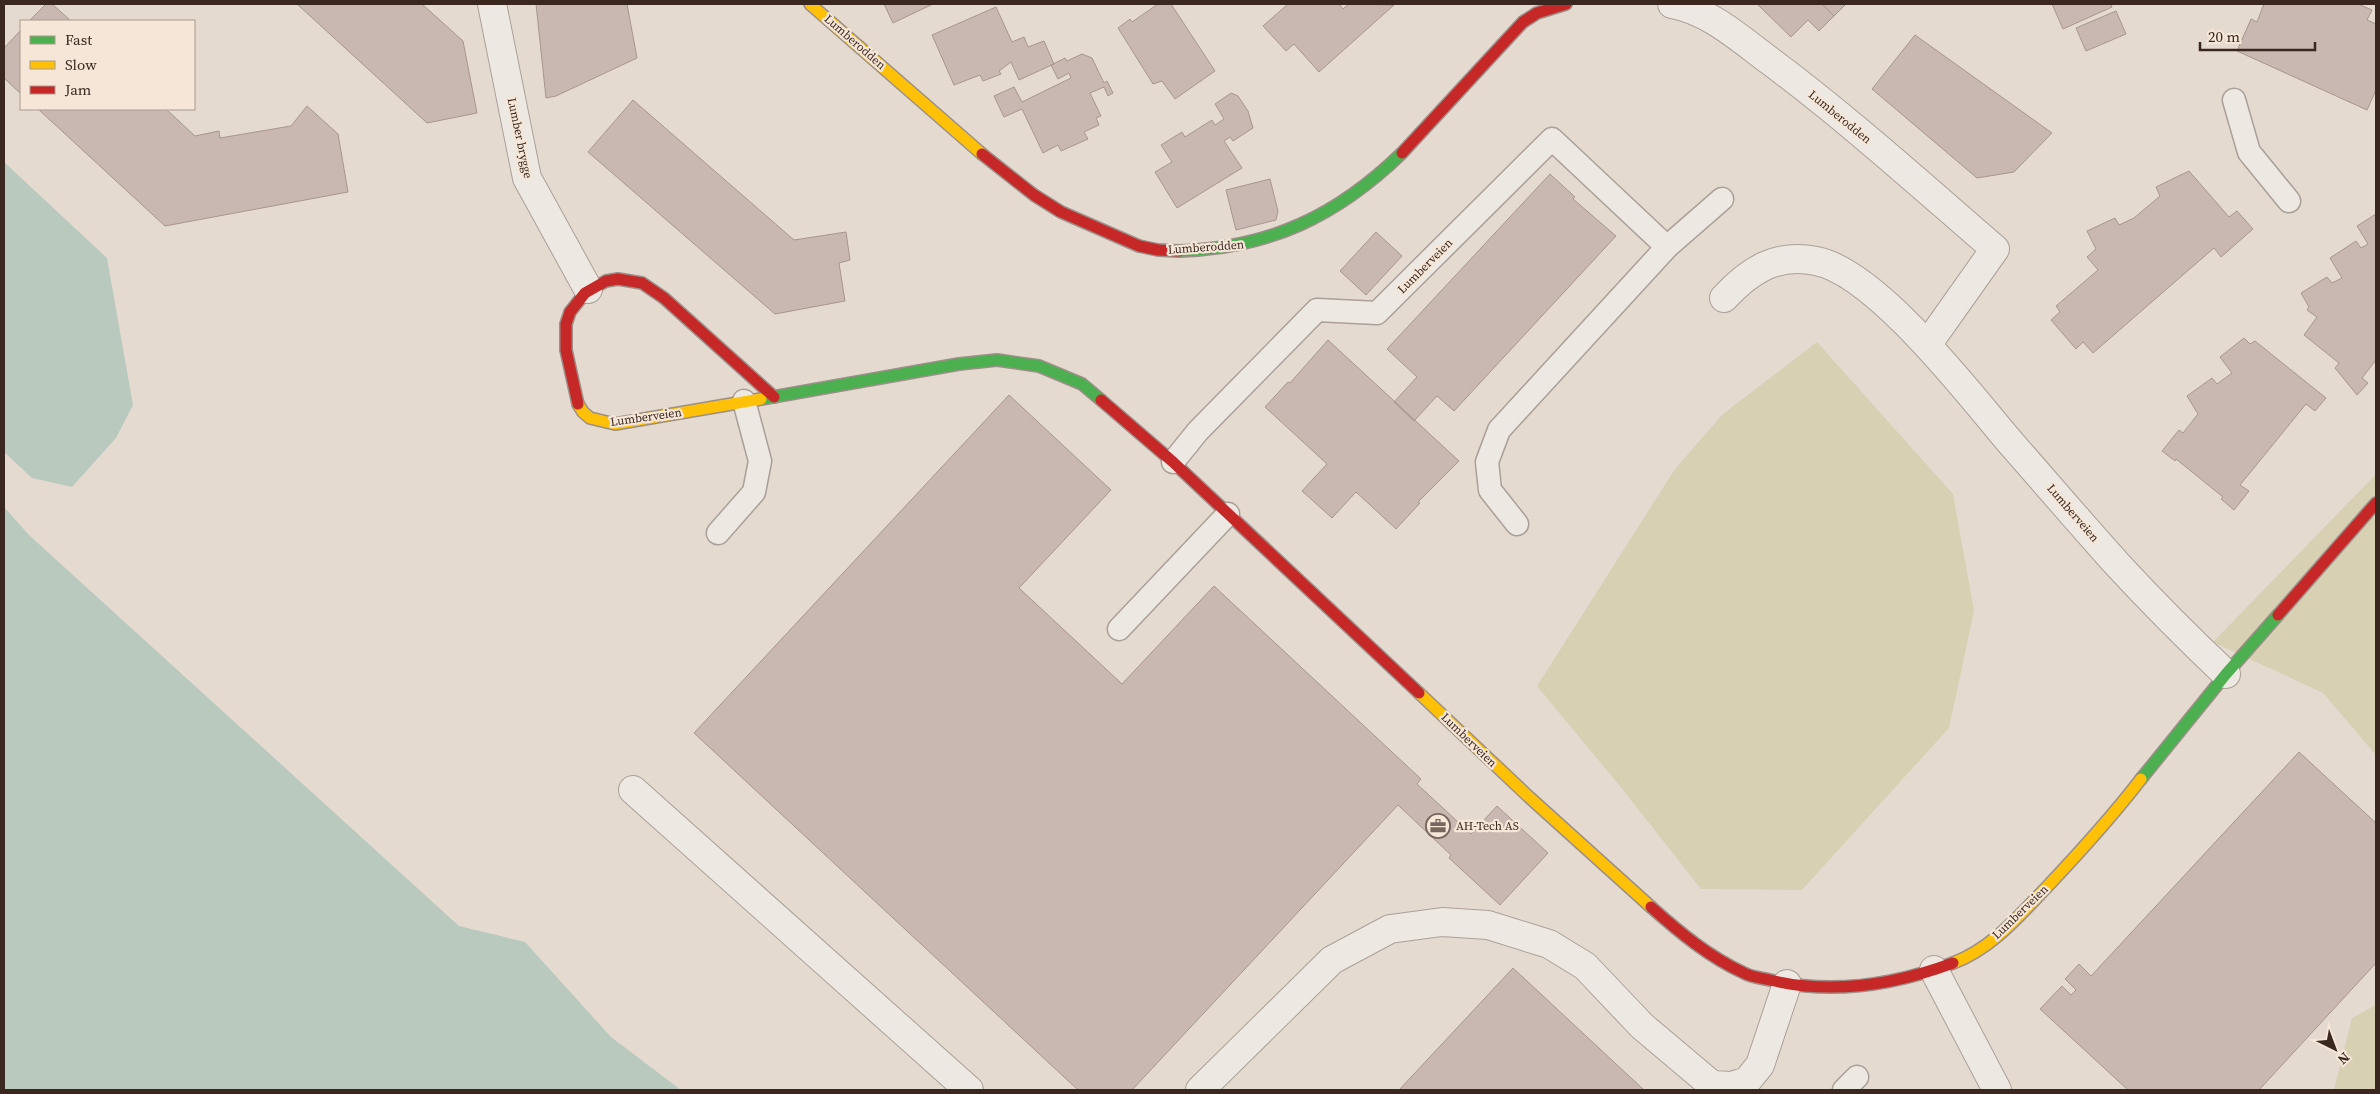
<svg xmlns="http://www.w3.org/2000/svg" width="2380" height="1094" font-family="'Source Serif 4',serif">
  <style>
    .green { fill: #d7d0b3 }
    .water { fill: #bac9bd }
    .building { fill: #c9b8b1; stroke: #a6968f }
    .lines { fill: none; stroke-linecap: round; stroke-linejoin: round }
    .lane-casing { stroke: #aba099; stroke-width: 25 }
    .street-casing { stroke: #aba099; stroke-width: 30 }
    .fast-casing { stroke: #9b8f88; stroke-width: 14 }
    .slow-casing { stroke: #9b8f88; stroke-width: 14 }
    .jam-casing { stroke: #9b8f88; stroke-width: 14 }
    .lane { stroke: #eee8e2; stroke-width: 22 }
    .street { stroke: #eee8e2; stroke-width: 28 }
    .fast { stroke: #4caf50; stroke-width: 11 }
    .slow { stroke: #ffc107; stroke-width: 11 }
    .jam { stroke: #c62828; stroke-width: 11 }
    .labels { text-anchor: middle; stroke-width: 4.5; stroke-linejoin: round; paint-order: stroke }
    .street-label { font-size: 12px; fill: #3a2720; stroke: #f5e6d7 }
    .poi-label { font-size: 12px; fill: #3a2720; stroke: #f5e6d7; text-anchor: start }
  </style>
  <rect width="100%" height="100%" fill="#e5dad0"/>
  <!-- green -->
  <path class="green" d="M1817 342 1953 494 1974 611 1949 728 1802 890 1701 889 1619 785 1537 686 1675 469 1723 414Z
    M2376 474V755L2323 693 2213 642Z
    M2376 1005V1090H2334L2352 1018Z"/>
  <!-- water -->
  <path class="water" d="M4 162 107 258 133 405 116 438 72 487 32 478 4 452Z
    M4 507 29 535 459 926 525 942 611 1037 681 1090H4Z"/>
  <!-- building -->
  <path class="building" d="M46 4H52L71 21H29Z
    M297 4H422L463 41 477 113 427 123Z
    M536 4H627L637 58 556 96 546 98Z
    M884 4H933L893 23Z
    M1158 4H1171L1215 71 1175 99 1162 81 1153 84 1118 28 1130 19 1132 22Z
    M1288 4H1339L1343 9 1349 4 1394 5 1319 72 1294 44 1286 51 1263 26Z
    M1757 4H1822L1834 16 1819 31 1808 20 1791 37Z
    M1822 4H1846L1834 16Z
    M2052 4H2111L2112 7 2063 29Z
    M2264 4H2358L2372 10 2367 20 2376 24V90L2367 110 2237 51 2251 19 2257 22Z
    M996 7 1012 42 1024 37 1028 47 1044 41 1054 64 1019 80 1011 62 999 71 1001 74 983 81 980 75 954 85 932 35Z
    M2116 11 2126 34 2086 51 2076 28Z
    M21 30V94L4 78V48Z
    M1915 35 2052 133 2014 172 1977 178 1872 89Z
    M1082 54 1092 58 1104 83 1107 81 1113 93 1108 96 1104 87 1090 93 1101 116 1096 118 1099 125 1084 132 1088 139 1061 151 1058 145 1043 153 1022 109 1004 117 994 96 1014 87 1022 102 1071 78 1069 73 1058 79 1051 65 1065 58 1067 61Z
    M1231 93 1238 96 1248 111 1253 128 1233 141 1230 137 1224 141 1242 168 1177 208 1155 172 1172 162 1161 145 1182 132 1185 137 1212 120 1215 125 1224 119 1215 104Z
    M633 100 794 240 846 232 850 260 839 263 845 301 775 314 588 152Z
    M307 106 338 134 348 192 165 226 38 109H166L195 136 219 131 220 138 291 126Z
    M2189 171 2229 217 2237 211 2253 229 2221 257 2214 248 2093 353 2083 342 2076 349 2051 320 2060 312 2056 306 2098 270 2087 257 2096 249 2087 231 2115 218 2119 225 2134 218 2160 196 2156 187Z
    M1550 174 1575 197 1573 199 1616 236 1454 411 1437 396 1414 421 1394 402 1417 377 1387 349Z
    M1270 179 1278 211 1276 220 1236 230 1226 190Z
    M2376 214V360L2362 378 2368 383 2357 395 2335 368 2339 363 2304 335 2317 317 2307 310 2309 307 2301 293 2327 277 2332 283 2342 278 2330 258 2356 241 2361 248 2368 244 2357 226Z
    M1376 232 1402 256 1366 295 1340 271Z
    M2244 338 2250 344 2255 341 2326 398 2315 411 2306 404 2240 485 2249 491 2234 510 2221 499 2223 497 2176 459 2175 461 2162 451 2179 430 2183 433 2198 414 2187 396 2212 378 2217 384 2232 373 2220 357Z
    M1328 340 1459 461 1418 502 1420 503 1396 529 1356 492 1332 518 1302 491 1327 464 1265 407 1288 382 1290 383Z
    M1009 395 1111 490 1019 588 1122 684 1214 586 1421 779 1417 784 1471 834 1497 806 1548 853 1500 905 1449 858 1451 855 1398 805 1132 1090H1078L694 733Z
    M2299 752 2376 823V963L2259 1090H2128L2040 1009 2062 986 2071 995 2076 990 2065 979 2079 964 2091 976Z
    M1513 968 1644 1090H1399Z"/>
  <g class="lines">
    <defs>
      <path id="lane" d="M2234 100 2249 152 2289 201
        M1173 462 1198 431 1317 310 1377 313 1552 139 1667 247
        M1517 524 1490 490 1487 462 1499 430 1667 247 1722 199
        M718 533 754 492 760 461 744 401
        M1119 629 1228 514
        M1844 1090 1857 1077"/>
      <path id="street" d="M492 4 527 178 588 289
        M1672 4C1710 11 1740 39 1770 61 1849 120 1921 185 1995 249L1927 345
        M1724 298C1750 270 1776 253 1816 261 1876 272 1970 395 2010 442 2046 483 2081 524 2117 564 2152 602 2189 639 2226 674
        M633 790 969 1090
        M1934 970 1997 1090
        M1200 1090 1332 960 1390 929 1442 922 1488 925 1549 944 1585 966 1642 1026 1712 1085 1732 1086 1747 1081 1760 1065 1787 984"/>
      <path id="fast" d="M1179 251C1270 248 1337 216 1402 153
        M761 399 959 364 997 360 1039 366 1082 384 1101 400
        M2141 779 2226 674 2278 615"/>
      <path id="slow" d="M810 4 982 154
        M578 404 583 412 590 418 615 424 761 399
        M1419 693 1529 797 1651 907
        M1953 963C1991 949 2018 917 2045 889 2079 853 2111 818 2141 779"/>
      <path id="jam" d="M1402 153 1523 22 1537 13 1566 4
        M982 154 1034 195 1061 212 1139 246 1158 250 1179 251
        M1101 400 1173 462 1419 693
        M578 404 566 350V324L570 312 585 293 606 281 618 279 642 283 664 298 774 397
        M2278 615 2376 503
        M1651 907C1679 932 1709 957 1744 973 1751 977 1761 978 1770 980 1832 995 1894 985 1953 963"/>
    </defs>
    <!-- lane casing -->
    <use href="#lane" class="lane-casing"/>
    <!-- street casing -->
    <use href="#street" class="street-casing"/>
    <!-- fast casing -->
    <use href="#fast" class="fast-casing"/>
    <!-- slow casing -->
    <use href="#slow" class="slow-casing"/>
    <!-- jam casing -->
    <use href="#jam" class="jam-casing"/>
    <!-- lane -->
    <use href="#lane" class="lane"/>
    <!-- street -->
    <use href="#street" class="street"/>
    <!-- fast -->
    <use href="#fast" class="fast"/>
    <!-- slow -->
    <use href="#slow" class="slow"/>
    <!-- jam -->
    <use href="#jam" class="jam"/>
  </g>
  <!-- icons -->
  <defs>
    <symbol id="office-ring" viewBox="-11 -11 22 22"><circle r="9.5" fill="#f5e6d7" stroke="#76665e" stroke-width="1.5"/><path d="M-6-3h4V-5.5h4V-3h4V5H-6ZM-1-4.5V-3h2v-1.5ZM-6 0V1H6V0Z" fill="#76665e"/></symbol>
  </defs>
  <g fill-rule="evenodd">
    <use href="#office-ring" x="1424" y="812" width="28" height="28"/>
  </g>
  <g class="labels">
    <!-- street labels -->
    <g class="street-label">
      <text transform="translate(855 42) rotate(41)" y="4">Lumberodden</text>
      <text transform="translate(1840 117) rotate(39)" y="4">Lumberodden</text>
      <text transform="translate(520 138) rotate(78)" y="4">Lumber brygge</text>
      <text transform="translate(1206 247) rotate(-4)" y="4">Lumberodden</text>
      <text transform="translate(1425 266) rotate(-45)" y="4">Lumberveien</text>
      <text transform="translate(646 417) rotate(-8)" y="4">Lumberveien</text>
      <text transform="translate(2073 513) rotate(49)" y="4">Lumberveien</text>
      <text transform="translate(1469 740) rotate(44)" y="4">Lumberveien</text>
      <text transform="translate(2020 912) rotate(-44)" y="4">Lumberveien</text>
    </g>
    <!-- poi labels -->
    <g class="poi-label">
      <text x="1456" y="830">AH-Tech AS</text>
    </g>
  </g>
  <!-- border -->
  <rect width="2380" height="1094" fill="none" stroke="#3a2720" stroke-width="10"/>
  <!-- legend -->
  <rect x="20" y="20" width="175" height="90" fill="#f5e6d7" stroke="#aa9a8e"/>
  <rect x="30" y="36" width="25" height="8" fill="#4caf50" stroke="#aa9a8e"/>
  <text x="65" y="45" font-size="15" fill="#3a2720">Fast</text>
  <rect x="30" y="61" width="25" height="8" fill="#ffc107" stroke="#aa9a8e"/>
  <text x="65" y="70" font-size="15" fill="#3a2720">Slow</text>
  <rect x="30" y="86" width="25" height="8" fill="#c62828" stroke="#aa9a8e"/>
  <text x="65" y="95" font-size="15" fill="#3a2720">Jam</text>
  <!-- north arrow -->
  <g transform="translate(2335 1049) rotate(138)" stroke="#f5e6d7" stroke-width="4" paint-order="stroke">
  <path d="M0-4L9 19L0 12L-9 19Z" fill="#3a2720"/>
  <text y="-8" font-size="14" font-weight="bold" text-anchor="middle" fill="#3a2720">N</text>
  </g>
  <!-- scale -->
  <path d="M2200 42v8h115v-8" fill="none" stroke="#3a2720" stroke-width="2.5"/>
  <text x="2208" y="42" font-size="15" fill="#3a2720" stroke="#f5e6d7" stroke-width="4" paint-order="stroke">20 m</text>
</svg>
